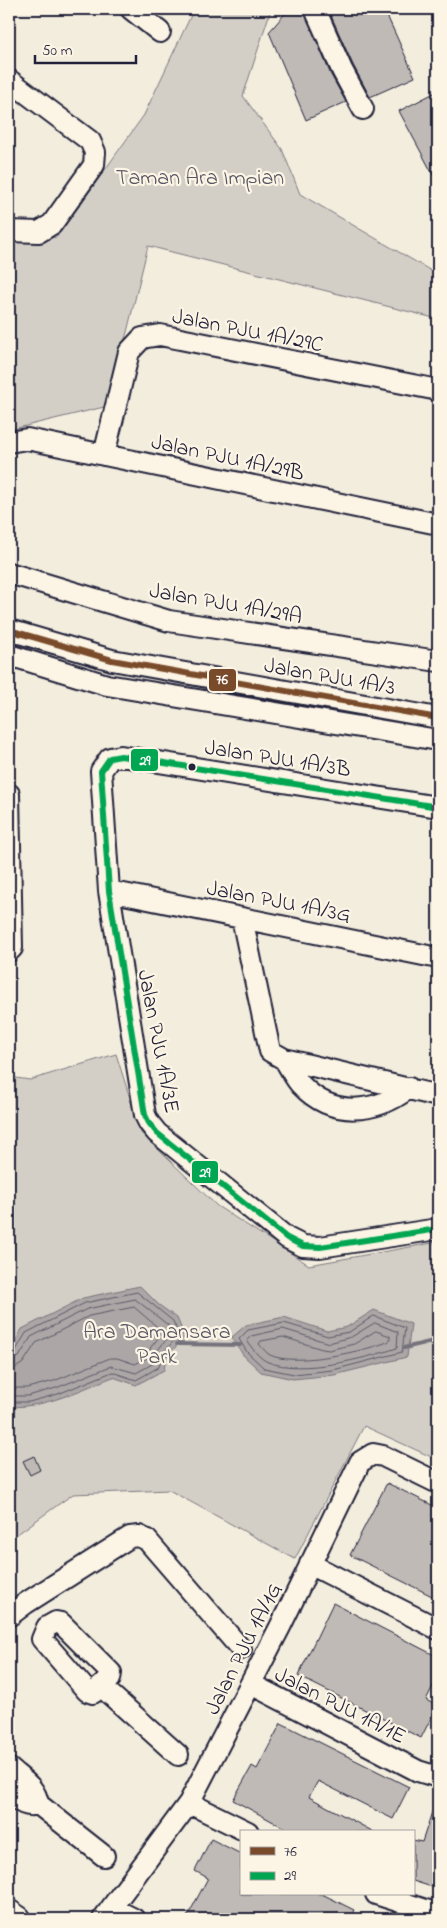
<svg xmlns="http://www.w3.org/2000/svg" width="447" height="1928" font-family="'Indie Flower',sans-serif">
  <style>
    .green { fill: #d4cfc6; stroke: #7b7880 }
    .water { fill: #aca7a6; stroke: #75727b }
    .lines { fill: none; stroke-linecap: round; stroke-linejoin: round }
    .shore { stroke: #595766; stroke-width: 1 }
    .stream { stroke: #75727b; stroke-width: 4 }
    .building { fill: #bfbab6; stroke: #22223b }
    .minor-casing { stroke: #22223b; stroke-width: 24 }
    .major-casing { stroke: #22223b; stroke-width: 29 }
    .minor { stroke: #fcf5e5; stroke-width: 20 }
    .major { stroke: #fcf5e5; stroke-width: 25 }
    .bus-1-casing { stroke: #fcf5e5; stroke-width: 10 }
    .bus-2-casing { stroke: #fcf5e5; stroke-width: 10 }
    .bus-1 { stroke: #7a4b2a; stroke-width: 6 }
    .bus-2 { stroke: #00a651; stroke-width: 6 }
    .bus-dot { fill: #22223b; stroke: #fcf5e5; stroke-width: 2 }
    .labels { text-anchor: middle; stroke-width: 4.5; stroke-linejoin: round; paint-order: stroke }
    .park-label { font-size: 22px; fill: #575665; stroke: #fcf5e5 }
    .street-label { font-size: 22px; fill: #22223b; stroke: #fcf5e5 }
    .line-badge { stroke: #fcf5e5; stroke-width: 2 }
    .badge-label { font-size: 14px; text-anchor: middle; font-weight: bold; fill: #fff }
  </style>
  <rect width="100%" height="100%" fill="#f3edde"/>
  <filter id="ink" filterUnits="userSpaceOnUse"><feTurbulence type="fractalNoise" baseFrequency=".02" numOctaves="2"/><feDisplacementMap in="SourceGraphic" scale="10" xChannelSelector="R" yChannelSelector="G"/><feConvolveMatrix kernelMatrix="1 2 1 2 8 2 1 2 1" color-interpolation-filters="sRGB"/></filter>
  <g filter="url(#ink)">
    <!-- green -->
    <path class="green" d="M194 9H271L243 96 282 149 300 194 438 275V319L148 246 127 332 104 407 9 430V242L57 237 144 115Z
      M116 1054 141 1133 217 1206 309 1265 438 1242V1460L364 1426 295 1559 169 1490 73 1494 9 1540V1077L30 1080Z"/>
    <!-- water -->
    <path class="water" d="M140 1286 159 1305 177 1318 185 1337 166 1357 164 1370 136 1385 113 1377C77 1391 48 1407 9 1407V1353L22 1329 83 1298Z
      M374 1310 411 1324 407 1357 334 1375 293 1379 261 1372 243 1355 232 1337 246 1325 284 1317 327 1331 347 1327Z"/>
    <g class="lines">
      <!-- shore -->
      <path class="shore" d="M374 1316 405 1328 402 1352 333 1370 294 1374 264 1368 247 1352 239 1339 248 1330 284 1323 328 1336 349 1332Z
        M375 1323 398 1332 397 1348C364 1359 301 1375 268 1362 260 1359 251 1348 247 1340L251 1336 283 1329 329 1343 351 1337Z
        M376 1331 390 1336V1341C366 1351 294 1367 270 1355 266 1353 262 1347 259 1344L261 1341 283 1337 322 1349 329 1350 354 1344Z
        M9 1354 15 1352 26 1333 85 1303 137 1292 173 1321 179 1335 162 1354 159 1367 136 1380 112 1372 58 1394 29 1402H9
        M9 1361 19 1357 31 1337 87 1309 135 1299 168 1325 171 1334 157 1351 154 1363 136 1373 111 1366 56 1388 28 1396H9
        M9 1368 17 1367 23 1363 36 1343 89 1316 134 1307 163 1332 151 1347 147 1358 135 1364 117 1358H110L54 1381 27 1388H9"/>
      <!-- stream -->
      <path class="stream" d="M177 1344 240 1345
        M404 1348 438 1340"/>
    </g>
    <!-- building -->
    <path class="building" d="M289 9H303L331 75 346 102 306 120 269 32Z
      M328 9H384L415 77 370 97 353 65Z
      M438 91V184L399 111Z
      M34 1456 40 1470 30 1475 23 1461Z
      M387 1483 438 1508V1599L350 1555Z
      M333 1603 438 1657V1676L426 1700 437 1706 421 1738 298 1676Z
      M281 1723 409 1787 393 1819 318 1781 309 1797 374 1832H292L233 1800 252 1766 257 1769Z
      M436 1800H438V1889L413 1881V1840L422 1842Z
      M211 1839 241 1854V1894H322L354 1910 349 1919H186L208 1878 195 1871Z"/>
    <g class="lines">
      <defs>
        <path id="minor" d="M131 9 160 32
          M315 9 342 70 363 109
          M9 80 90 141 95 152 94 165 52 224 39 232 9 231
          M9 442 27 439 438 524
          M104 455 129 352 142 338 160 335 438 390
          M9 573 169 621 438 661
          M9 630 112 660 438 718
          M9 655 107 685 438 740
          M9 794 12 948 9 951
          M438 807 121 756 110 758 101 771 109 891 145 1115 149 1123 157 1133 287 1238 303 1246 320 1247 438 1229
          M109 891 438 958
          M242 918 270 1051 284 1059 438 1096
          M284 1059C290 1067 294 1078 301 1085 332 1118 375 1114 409 1088
          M310 1564 438 1629
          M9 1616 26 1603 130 1537 139 1536 147 1540 241 1649
          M56 1622 61 1623 111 1673 110 1679 93 1693 87 1691 42 1639 47 1627Z
          M251 1684 418 1771 438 1777
          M102 1687 178 1755
          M9 1768C21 1779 36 1787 38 1804 25 1808 19 1801 9 1793
          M189 1803 248 1832
          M38 1804 104 1856
          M376 1894 438 1914
          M112 1908 134 1919
          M103 1919 189 1803 280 1627 360 1462 373 1454 383 1456 438 1483"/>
        <path id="major" d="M9 1913 18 1919"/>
      </defs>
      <!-- minor casing -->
      <use href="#minor" class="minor-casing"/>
      <!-- major casing -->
      <use href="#major" class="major-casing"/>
      <!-- minor -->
      <use href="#minor" class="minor"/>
      <!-- major -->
      <use href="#major" class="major"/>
      <defs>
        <path id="bus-1" d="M9 630 112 660 438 718"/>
        <path id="bus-2" d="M438 807 121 756 110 758 101 771 109 891 145 1115 149 1123 157 1133 287 1238 303 1246 320 1247 438 1229"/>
      </defs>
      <!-- bus-1 casing -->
      <use href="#bus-1" class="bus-1-casing"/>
      <!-- bus-2 casing -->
      <use href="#bus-2" class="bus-2-casing"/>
      <!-- bus-1 -->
      <use href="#bus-1" class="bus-1"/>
      <!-- bus-2 -->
      <use href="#bus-2" class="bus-2"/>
    </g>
  </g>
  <!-- markers -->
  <circle class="bus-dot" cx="192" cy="767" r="4.5"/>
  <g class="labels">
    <!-- park labels -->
    <g class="park-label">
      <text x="200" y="184">Taman Ara Impian</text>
      <text x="157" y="1338">Ara Damansara<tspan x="157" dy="25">Park</tspan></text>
    </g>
    <!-- street labels -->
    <g class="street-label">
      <text transform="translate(248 329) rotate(11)" y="8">Jalan PJU 1A/29C</text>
      <text transform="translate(228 456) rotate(12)" y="8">Jalan PJU 1A/29B</text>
      <text transform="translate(226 602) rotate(10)" y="8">Jalan PJU 1A/29A</text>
      <text transform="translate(330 675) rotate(10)" y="8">Jalan PJU 1A/3</text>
      <text transform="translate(278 757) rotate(9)" y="8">Jalan PJU 1A/3B</text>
      <text transform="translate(279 900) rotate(11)" y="8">Jalan PJU 1A/3G</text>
      <text transform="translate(160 1041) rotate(79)" y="8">Jalan PJU 1A/3E</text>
      <text transform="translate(242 1648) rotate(-63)" y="8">Jalan PJU 1A/1G</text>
      <text transform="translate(341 1704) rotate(27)" y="8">Jalan PJU 1A/1E</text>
    </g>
  </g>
  <g class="line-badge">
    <rect x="208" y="668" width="29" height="24" rx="5" fill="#7a4b2a"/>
    <rect x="130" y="748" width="29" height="24" rx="5" fill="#00a651"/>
    <rect x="191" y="1160" width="28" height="24" rx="5" fill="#00a651"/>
  </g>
  <g class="badge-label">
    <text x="222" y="684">76</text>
    <text x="145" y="765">29</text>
    <text x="205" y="1177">29</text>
  </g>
  <!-- margin -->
  <rect width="447" height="1928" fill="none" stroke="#fcf5e5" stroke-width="30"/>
  <rect x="15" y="15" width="417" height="1898" fill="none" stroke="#22223b" stroke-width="2" filter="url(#ink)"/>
  <!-- legend -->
  <rect x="240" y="1830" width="175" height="65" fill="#fcf5e5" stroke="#a5a1a1"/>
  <rect x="250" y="1847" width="25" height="8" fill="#7a4b2a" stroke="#a5a1a1"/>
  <text x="284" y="1856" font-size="15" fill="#22223b">76</text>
  <rect x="250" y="1872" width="25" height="8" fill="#00a651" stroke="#a5a1a1"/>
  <text x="284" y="1880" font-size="15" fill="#22223b">29</text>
  <!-- scale -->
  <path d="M35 55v8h101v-8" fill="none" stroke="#22223b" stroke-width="2.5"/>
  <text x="42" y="55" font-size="15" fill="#22223b" stroke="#fcf5e5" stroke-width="4" paint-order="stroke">50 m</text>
</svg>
